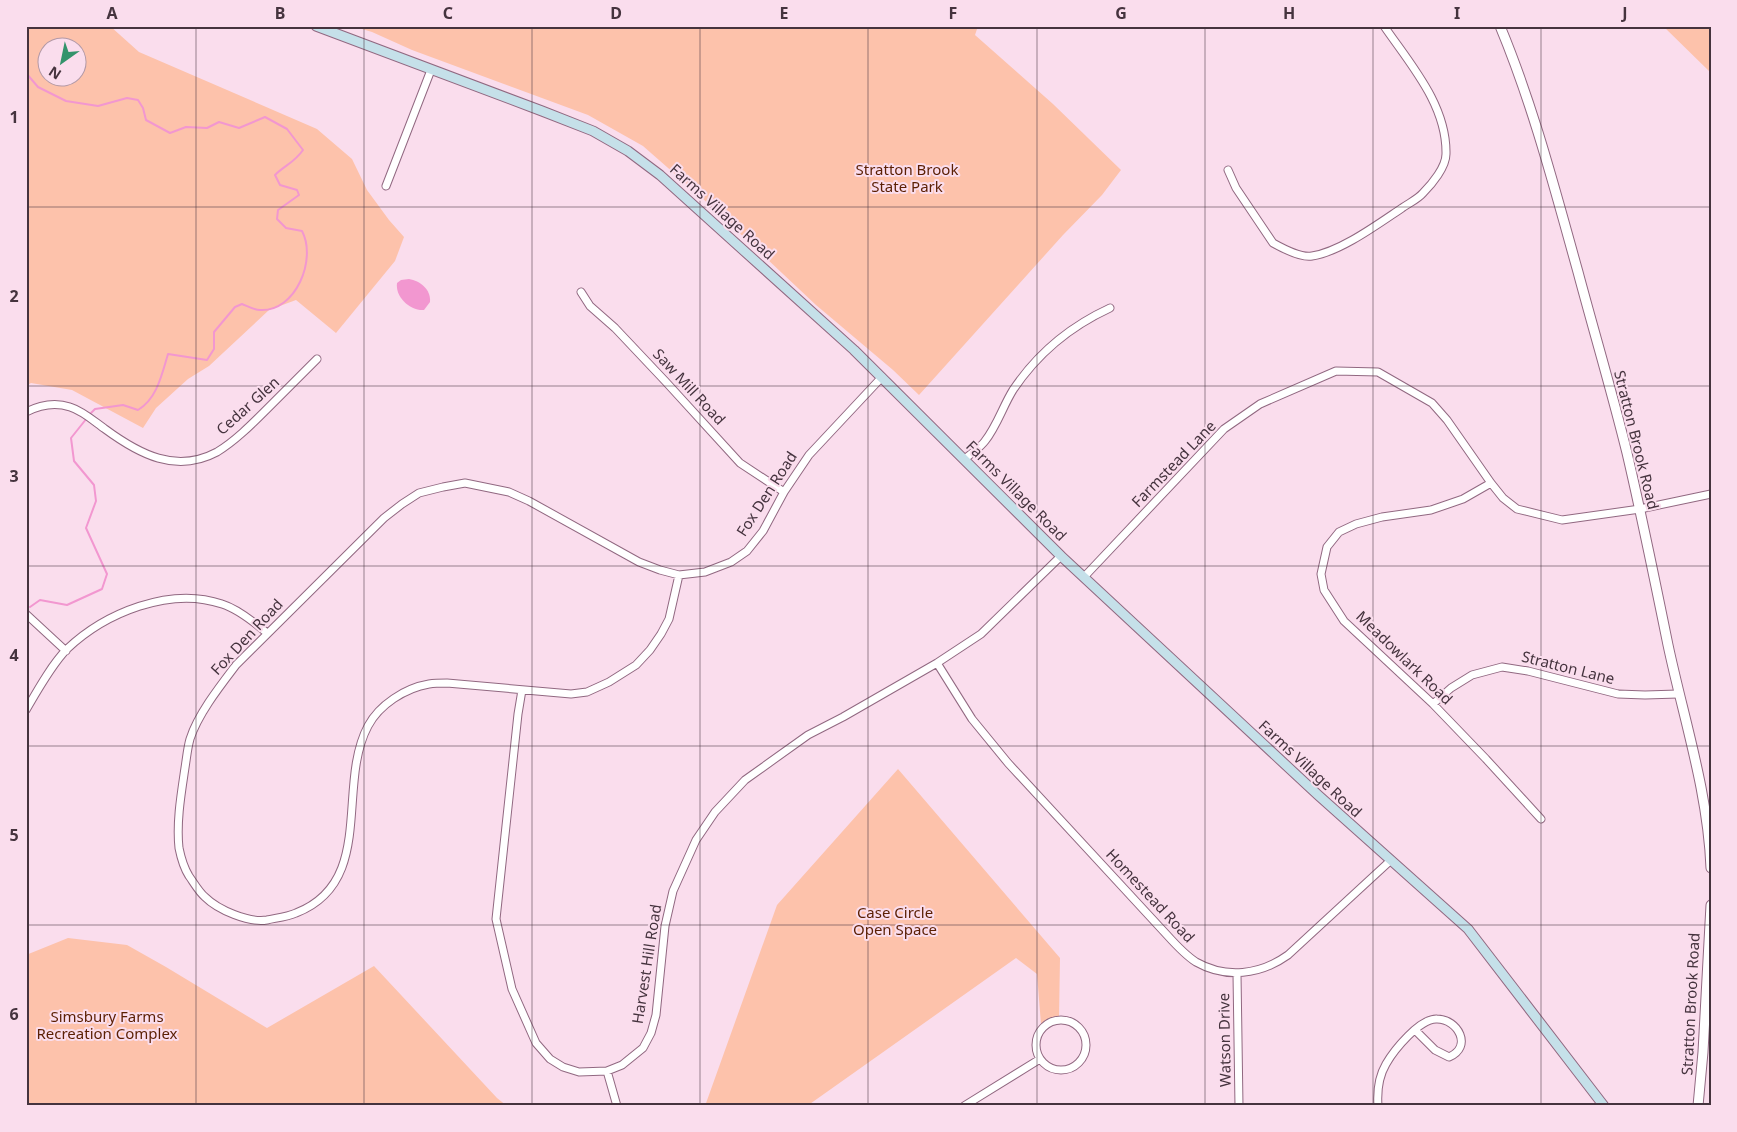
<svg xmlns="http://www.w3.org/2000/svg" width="1737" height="1132" font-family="'Noto Sans',sans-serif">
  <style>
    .green { fill: #fdc2ab; fill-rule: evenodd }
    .water { fill: #f297d0 }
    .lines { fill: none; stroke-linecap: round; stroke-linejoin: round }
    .stream { stroke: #f297d0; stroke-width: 2 }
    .minor-casing { stroke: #916881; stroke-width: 9 }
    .tertiary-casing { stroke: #916881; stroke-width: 11 }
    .secondary-casing { stroke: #916881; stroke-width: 11 }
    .minor { stroke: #fff; stroke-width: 7 }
    .tertiary { stroke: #fff; stroke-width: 9 }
    .secondary { stroke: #c5e0e9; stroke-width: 9 }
    .grid { fill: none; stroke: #45333e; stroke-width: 1; stroke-opacity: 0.55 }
    .labels { text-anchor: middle; stroke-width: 4; stroke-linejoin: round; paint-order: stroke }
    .park-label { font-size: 15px; fill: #5b1f03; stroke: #fadded }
    .street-label { font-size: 15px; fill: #45333e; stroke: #fadded }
    .neatline { fill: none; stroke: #45333e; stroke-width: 2 }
    .grid-label { font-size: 16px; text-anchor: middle; font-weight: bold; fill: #45333e }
  </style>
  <rect width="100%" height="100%" fill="#fadded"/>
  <!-- green -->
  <path class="green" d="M26 26H110L139 52 317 129 352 159 367 190 389 220 404 237 395 261 336 333 296 300 269 310 209 366 188 379 156 408 143 428 72 390 31 383 26 386ZM48 48H78V78H48Z
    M352 26H978L975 35 1053 104 1121 170 1102 195 1063 235 919 395 893 370 816 305 700 196 643 146 588 115 412 50 372 32Z
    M1663 26H1711V72H1710Z
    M898 769 1060 958 1059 1018H1049L1041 1024 1037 974 1016 958 807 1106H705L777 905Z
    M68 938 127 945 166 967 267 1028 374 966 497 1098 507 1106H26V955Z"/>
  <!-- water -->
  <path class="water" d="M409 279C420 281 431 289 430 302L424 310C410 311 395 297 397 283L401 280Z"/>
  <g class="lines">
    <!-- stream -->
    <path class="stream" d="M26 73 38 87 66 101 98 106 127 98 138 100 143 108 146 120 170 133 186 127 207 128 219 122 239 128 265 117 287 129 303 150C294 163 285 165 275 175L280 185 297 190 299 195 278 210 277 219 286 228 302 231C317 259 296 312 260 310 254 310 247 306 242 304L235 307 214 332V349L207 360 168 354C162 374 157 399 138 410L123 405 95 409 90 414
      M30 607 40 600 67 605 102 589 107 574 86 528 96 501 94 485 74 461 71 438 87 418"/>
    <defs>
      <path id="minor" d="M1228 170 1236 188 1273 243C1282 248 1302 258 1312 256 1340 252 1378 224 1402 208 1409 203 1418 199 1423 193 1432 184 1446 167 1446 154 1447 105 1410 64 1384 26
        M386 186 431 70
        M581 292 590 306 615 328 666 382 740 463 784 492
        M26 412C40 405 55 402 70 407 83 411 95 422 105 429 139 454 176 474 217 452 235 441 251 425 266 410 283 393 300 376 317 359
        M965 459C971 453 980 448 985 441 997 426 1003 406 1013 390 1037 354 1071 326 1110 308
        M1491 483 1463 499 1431 510 1382 517 1356 524 1339 532 1327 547 1321 574 1324 590 1344 621 1433 704 1486 759 1541 819
        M679 575 660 570 639 562 529 501 509 492 465 483 443 487 419 493 402 504 384 518 236 665C220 686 198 714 190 739 188 746 187 754 186 761 182 789 176 820 179 848 181 858 184 868 189 876 194 883 199 892 205 897 218 910 249 923 267 920 276 918 287 917 296 913 376 882 336 786 368 726 379 705 405 688 429 684 435 683 441 683 447 683L571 694 587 692 609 682 636 665 650 650 661 634 669 619 679 575 705 572 731 562 747 551 763 531 784 492 809 455 882 377
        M1084 577 1224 429 1260 404 1336 371 1378 372 1432 403 1447 420 1491 483 1503 498 1517 509 1562 520 1640 509 1711 494
        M26 614 66 651
        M937 663 972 719 1008 763 1167 935C1176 945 1185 955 1196 962 1226 979 1260 975 1288 955L1390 861
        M522 690 518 714 496 919 512 989 536 1043 550 1059 563 1067 579 1072 607 1071 622 1065 643 1048 651 1033 656 1015 665 926 673 891 696 840 715 812 745 780 808 735 843 717 937 663 981 634 1061 556
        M1433 704 1451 688 1472 675 1502 667 1528 671 1618 694 1645 695 1678 694
        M26 710C37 691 52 664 67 649 105 613 170 586 222 604 238 609 254 622 267 633
        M1237 974 1239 1106
        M1036 1045a25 25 0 1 1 50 0a25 25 0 1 1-50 0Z
        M607 1071 617 1106
        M964 1106 1040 1059
        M1378 1106C1377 1092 1379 1076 1386 1064 1394 1050 1420 1018 1437 1019 1458 1019 1473 1047 1449 1057L1435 1050 1415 1030"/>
      <path id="tertiary" d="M1500 26C1533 105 1555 190 1578 272 1594 332 1612 392 1627 453 1642 517 1655 581 1668 645 1684 720 1708 792 1711 868
        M1698 1106 1703 1052 1711 905"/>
      <path id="secondary" d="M316 26 542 111 593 131 628 151 660 175 854 350 1061 556 1318 795 1468 929 1604 1106"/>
    </defs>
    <!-- minor casing -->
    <use href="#minor" class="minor-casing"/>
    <!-- tertiary casing -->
    <use href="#tertiary" class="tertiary-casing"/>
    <!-- secondary casing -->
    <use href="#secondary" class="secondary-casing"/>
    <!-- minor -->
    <use href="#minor" class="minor"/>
    <!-- tertiary -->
    <use href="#tertiary" class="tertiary"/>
    <!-- secondary -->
    <use href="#secondary" class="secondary"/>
  </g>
  <!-- grid -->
  <path class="grid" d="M196 26V1106M364 26V1106M532 26V1106M700 26V1106M868 26V1106M1037 26V1106M1205 26V1106M1373 26V1106M1541 26V1106M26 207H1711M26 386H1711M26 566H1711M26 746H1711M26 925H1711"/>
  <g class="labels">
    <!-- park labels -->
    <g class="park-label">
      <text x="907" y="175">Stratton Brook<tspan x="907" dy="17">State Park</tspan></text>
      <text x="895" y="918">Case Circle<tspan x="895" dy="17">Open Space</tspan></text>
      <text x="107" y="1022">Simsbury Farms<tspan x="107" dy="17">Recreation Complex</tspan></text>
    </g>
    <!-- street labels -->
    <g class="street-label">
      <text transform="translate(722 212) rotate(42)" y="5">Farms Village Road</text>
      <text transform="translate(689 387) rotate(47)" y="5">Saw Mill Road</text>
      <text transform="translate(248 406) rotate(-42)" y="5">Cedar Glen</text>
      <text transform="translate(1636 440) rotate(76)" y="5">Stratton Brook Road</text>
      <text transform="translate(1174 464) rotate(-46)" y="5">Farmstead Lane</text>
      <text transform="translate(1016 491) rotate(45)" y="5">Farms Village Road</text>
      <text transform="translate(767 494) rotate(-57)" y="5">Fox Den Road</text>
      <text transform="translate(247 637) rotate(-47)" y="5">Fox Den Road</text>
      <text transform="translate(1404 658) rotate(44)" y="5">Meadowlark Road</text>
      <text transform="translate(1568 668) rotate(14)" y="5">Stratton Lane</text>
      <text transform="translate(1310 769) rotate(43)" y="5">Farms Village Road</text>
      <text transform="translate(1150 896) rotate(47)" y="5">Homestead Road</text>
      <text transform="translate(647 964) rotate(-81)" y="5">Harvest Hill Road</text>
      <text transform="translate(1691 1004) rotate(-87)" y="5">Stratton Brook Road</text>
      <text transform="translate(1225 1040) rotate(-91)" y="5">Watson Drive</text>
    </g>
  </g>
  <!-- border -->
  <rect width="1737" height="1132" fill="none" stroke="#fadded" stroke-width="55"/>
  <!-- north arrow -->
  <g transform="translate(62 62) rotate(213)"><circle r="24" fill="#fadded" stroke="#b299a7"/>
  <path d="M0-4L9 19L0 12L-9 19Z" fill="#33936b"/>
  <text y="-8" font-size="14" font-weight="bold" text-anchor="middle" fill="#45333e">N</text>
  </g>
  <rect x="28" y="28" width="1682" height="1076" class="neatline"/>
  <g class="grid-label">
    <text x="112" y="19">A</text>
    <text x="280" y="19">B</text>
    <text x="448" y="19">C</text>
    <text x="616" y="19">D</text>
    <text x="784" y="19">E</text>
    <text x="953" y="19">F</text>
    <text x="1121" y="19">G</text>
    <text x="1289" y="19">H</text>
    <text x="1457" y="19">I</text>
    <text x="1625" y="19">J</text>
    <text x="14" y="123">1</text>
    <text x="14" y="302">2</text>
    <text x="14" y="482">3</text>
    <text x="14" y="661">4</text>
    <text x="14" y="841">5</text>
    <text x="14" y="1020">6</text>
  </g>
</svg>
